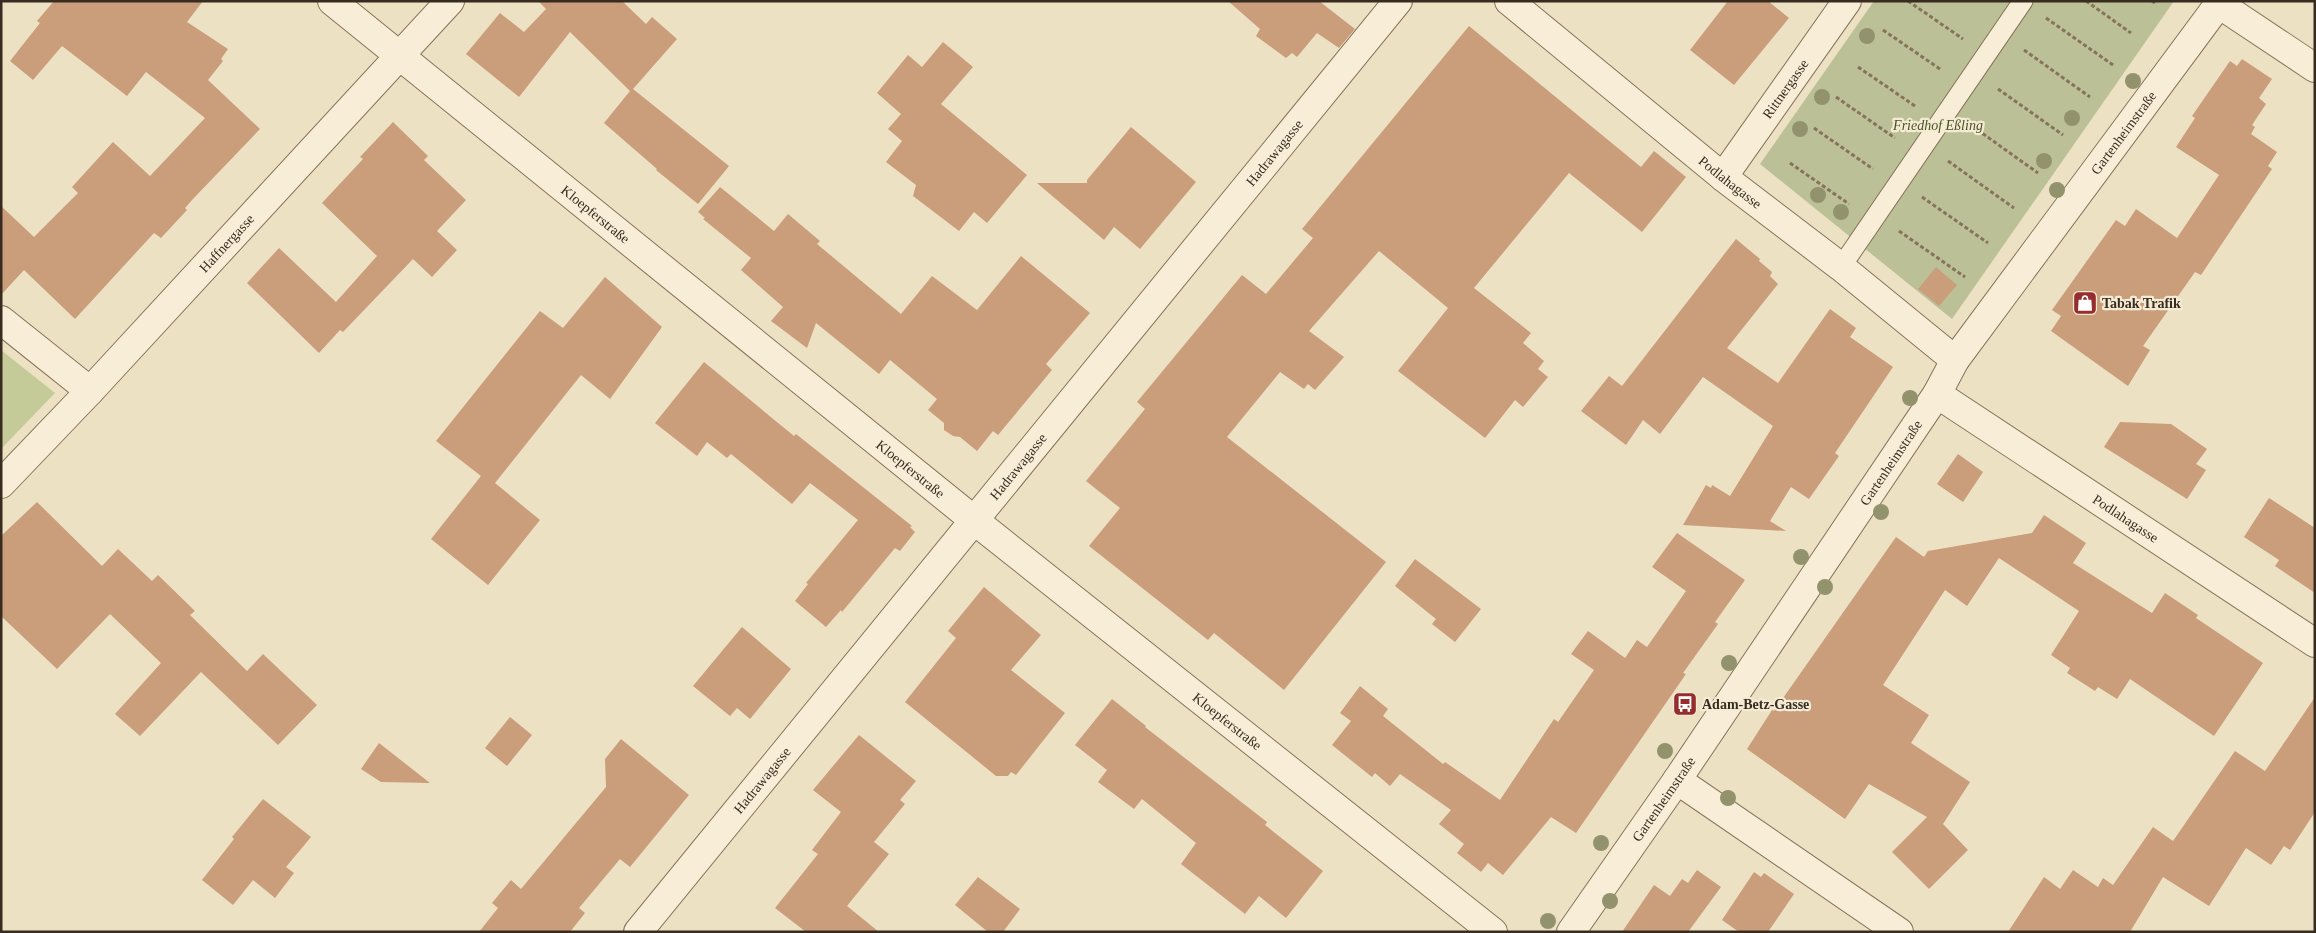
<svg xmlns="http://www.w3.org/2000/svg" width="2316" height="933" font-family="Georgia,serif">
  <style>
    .green { fill: #c5cb98 }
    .cemetery { fill: #bbc097 }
    .building { fill: #ca9d7b }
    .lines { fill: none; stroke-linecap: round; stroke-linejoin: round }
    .lane-casing { stroke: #87735b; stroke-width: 21 }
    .street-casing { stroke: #87735b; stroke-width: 30 }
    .path { stroke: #87735b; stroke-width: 3; stroke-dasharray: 4 2.5; stroke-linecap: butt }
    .lane { stroke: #f8eed7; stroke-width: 19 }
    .street { stroke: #f8eed7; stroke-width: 28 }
    .tree { fill: #92936d }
    .labels { text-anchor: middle; stroke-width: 4.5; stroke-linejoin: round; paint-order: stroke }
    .street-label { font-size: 14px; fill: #382b1f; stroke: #f5ebd4 }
    .park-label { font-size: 14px; font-style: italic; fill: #485426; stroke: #f5ebd4 }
    .poi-label { font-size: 14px; font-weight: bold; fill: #382b1f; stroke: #f5ebd4; text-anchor: start }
  </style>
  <rect width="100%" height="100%" fill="#ede1c4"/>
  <!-- green -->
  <path class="green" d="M1 350 55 393 1 449Z"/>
  <!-- cemetery -->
  <path class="cemetery" d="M1874 1H2174L1952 319 1760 164Z"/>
  <!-- building -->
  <path class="building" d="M54 1H203L187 22 228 49 221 59 223 61 208 80 260 129 193 199 185 208 187 210 161 238 154 233 75 319 24 270 1 295V206L34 237 78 193 72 187 113 142 150 176 205 118 146 72 127 96 62 46 33 80 10 61 40 23 37 21Z
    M538 1H622L646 24 652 17 677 39 633 89 729 166 698 204 656 170 657 169 604 123 630 91 570 32 519 97 466 54 500 13 524 32 546 9Z
    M1228 1H1319L1355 29 1339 48 1317 33 1297 57 1292 53 1286 58 1256 36 1260 29Z
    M1728 1H1768L1789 18 1734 85 1690 50Z
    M1469 26 1641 167 1654 151 1686 177 1642 232 1569 173 1474 288 1531 333 1523 343 1544 361 1538 369 1548 377 1523 407 1515 400 1485 438 1398 371 1448 308 1379 251 1309 331 1344 357 1315 390 1308 384 1304 389 1280 372 1227 437 1386 562 1284 690 1214 633 1208 640 1089 546 1120 508 1086 481 1145 409 1137 402 1242 275 1266 294 1313 238 1302 229Z
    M943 42 973 67 941 104 1027 175 987 223 974 212 959 231 913 196 916 185 886 162 902 141 888 129 901 114 877 93 908 55 922 67Z
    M2242 59 2272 79 2259 98 2266 104 2252 125 2255 127 2251 134 2277 152 2268 166 2272 169 2201 275 2195 272 2143 346 2150 350 2128 386 2051 331 2061 316 2052 310 2116 220 2125 226 2136 209 2177 238 2219 175 2176 147 2195 118 2192 116 2230 61 2237 66Z
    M393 122 428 156 424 160 466 200 437 231 457 250 432 277 413 259 343 332 340 330 319 353 247 283 279 248 336 302 377 256 322 203 363 159 360 157Z
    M1131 127 1196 182 1140 249 1114 227 1104 240 1037 183H1087V180Z
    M720 187 774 231 788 214 820 241 817 244 901 314 932 276 977 310 1021 256 1090 313 1046 364 1052 370 998 435 993 431 977 451 960 437 953 436 944 430V423L928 410 937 399 890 360 879 374 816 323 807 348 771 321 783 307 741 270 751 258 703 219 705 218 698 212Z
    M1736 239 1760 259 1759 261 1772 272 1770 276 1778 284 1727 348 1778 383 1830 309 1856 328 1850 337 1893 367 1835 453 1839 456 1809 499 1791 487 1770 521 1786 531 1683 525 1706 485 1711 488 1712 485 1730 496 1773 426 1703 377 1660 434 1643 420 1626 445 1581 411 1609 376 1622 386Z
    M1936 267 1957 285 1939 306 1918 289Z
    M605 277 662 327 610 399 581 375 495 483 540 520 488 585 431 539 481 476 436 441 540 311 563 328Z
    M704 362 794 436 796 434 912 526 910 527 915 532 900 551 895 548 842 612 841 610 826 627 795 601 808 584 806 583 858 520 810 483 792 504 731 454 727 458 707 442 697 456 655 423Z
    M2120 422 2171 424 2207 449 2196 464 2206 470 2187 499 2104 447Z
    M1958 454 1983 472 1963 502 1937 484Z
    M2269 498 2315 528V593L2275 566 2279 560 2244 537Z
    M37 502 102 566 118 549 152 581 158 575 195 611 190 615 247 671 263 654 317 705 278 745 201 672 140 736 115 714 161 663 110 614 57 669 1 616V536Z
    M2044 515 2086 543 2073 563 2152 613 2165 593 2198 615 2196 618 2263 663 2214 736 2130 679 2117 699 2098 687 2095 691 2067 673 2070 668 2051 655 2079 611 1999 558 1967 606 1945 590 1883 685 1929 715 1911 743 1970 782 1943 824 1968 850 1929 889 1892 852 1927 817 1869 784 1845 819 1747 749 1772 710 1774 711 1896 537 1924 557 1928 551 2032 533Z
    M1677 533 1745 580 1715 622 1718 624 1683 673 1686 674 1576 833 1551 817 1503 875 1488 863 1481 872 1457 853 1464 844 1439 824 1451 810 1400 774 1390 786 1375 773 1372 777 1332 745 1351 721 1340 713 1360 686 1388 709 1383 716 1443 764 1445 762 1500 800 1554 719 1558 722 1594 670 1571 654 1588 631 1625 658 1637 640 1647 647 1686 591 1652 567Z
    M1415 559 1481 609 1455 642 1432 624 1436 619 1395 586Z
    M984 587 1041 635 1011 670 1065 713 1016 775 1011 772 1008 776H996L905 702 956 638 948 631Z
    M742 627 791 669 750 719 737 708 730 716 693 686Z
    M2315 697V812L2290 850 2284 846 2271 865 2246 848 2209 906 2163 877 2130 932H2008L2044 877 2060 889 2073 870 2098 887 2103 878 2113 885 2153 827 2173 841 2235 751 2265 771Z
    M1112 699 1146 726 1145 727 1267 822 1265 825 1323 871 1286 918 1259 896 1245 914 1181 864 1196 843 1142 799 1134 809 1098 782 1107 770 1075 745Z
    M510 717 532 735 507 766 485 748Z
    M859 735 916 781 900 800 905 804 874 842 889 854 847 906 879 932H806L775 908 818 854 812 850 841 812 813 790Z
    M621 739 689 795 630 867 620 859 579 908 585 913 570 932H479L498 908 492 903 511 880 521 889 606 787 605 759Z
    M379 743 430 783 381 782 361 769Z
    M263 799 311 837 286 867 294 873 275 898 253 880 233 905 202 880 234 839 232 837Z
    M1697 870 1721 887 1688 932H1622L1654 885 1670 896 1682 879 1688 883Z
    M1754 872 1761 877 1764 873 1794 894 1768 932H1739L1722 920Z
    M978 877 1020 909 1003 932H988L955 905Z"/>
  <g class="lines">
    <defs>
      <path id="lane" d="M1841 267 2023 1"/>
      <g id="street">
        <path id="s1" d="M332 1 975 521 1493 932"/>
        <path id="s2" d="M1509 1 1723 177 1841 267 1955 360"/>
        <path d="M2219 4 2315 68"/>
        <path id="s3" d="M1723 177 1847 1"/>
        <path d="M1 320 90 391"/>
        <path id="s4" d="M1937 394 2315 643"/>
        <path id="s5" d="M1 484 90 391 450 1"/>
        <path d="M1677 780 1899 932"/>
        <path id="s6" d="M638 932 1398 1"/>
        <path id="s7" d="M1571 932 1677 780 1937 394 1955 360 2221 1"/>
      </g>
    </defs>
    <!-- lane casing -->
    <use href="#lane" class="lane-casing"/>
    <!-- street casing -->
    <use href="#street" class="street-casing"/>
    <!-- path -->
    <path class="path" d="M1908 1 1963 39
      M2086 1 2131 33
      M2152 1 2155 3
      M2046 18 2113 65
      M1883 30 1940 69
      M2024 50 2090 97
      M1858 67 1915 106
      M1998 89 2063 135
      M1836 97 1895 138
      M1972 126 2038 173
      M1814 128 1873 169
      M1948 161 2014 208
      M1790 163 1849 204
      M1922 197 1988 243
      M1899 231 1965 277"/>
    <!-- lane -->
    <use href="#lane" class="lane"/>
    <!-- street -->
    <use href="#street" class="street"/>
  </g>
  <!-- trees -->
  <g class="tree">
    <circle cx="1867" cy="36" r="8"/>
    <circle cx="2133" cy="81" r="8"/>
    <circle cx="1822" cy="97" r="8"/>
    <circle cx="2072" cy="118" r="8"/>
    <circle cx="1800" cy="129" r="8"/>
    <circle cx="2044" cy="161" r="8"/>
    <circle cx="2057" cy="190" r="8"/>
    <circle cx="1818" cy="195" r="8"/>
    <circle cx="1841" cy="212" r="8"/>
    <circle cx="1910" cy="398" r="8"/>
    <circle cx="1881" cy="512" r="8"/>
    <circle cx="1801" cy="557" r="8"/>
    <circle cx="1825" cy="587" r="8"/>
    <circle cx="1729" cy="663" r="8"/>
    <circle cx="1665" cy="751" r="8"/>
    <circle cx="1728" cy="798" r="8"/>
    <circle cx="1601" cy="843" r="8"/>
    <circle cx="1610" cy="901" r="8"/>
    <circle cx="1548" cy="921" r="8"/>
  </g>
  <!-- icons -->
  <defs>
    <symbol id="shop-square" viewBox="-11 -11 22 22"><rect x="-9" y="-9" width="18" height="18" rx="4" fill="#952d2c" stroke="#f5ebd4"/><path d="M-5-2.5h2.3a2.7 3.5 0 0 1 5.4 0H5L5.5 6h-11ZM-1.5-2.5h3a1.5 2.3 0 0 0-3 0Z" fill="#fff"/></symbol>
    <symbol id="bus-square" viewBox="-11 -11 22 22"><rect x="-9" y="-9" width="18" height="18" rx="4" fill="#952d2c" stroke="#f5ebd4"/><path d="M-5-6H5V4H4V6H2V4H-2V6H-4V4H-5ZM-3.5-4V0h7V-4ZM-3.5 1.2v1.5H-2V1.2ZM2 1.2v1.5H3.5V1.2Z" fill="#fff"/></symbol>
  </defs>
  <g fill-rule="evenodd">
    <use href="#shop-square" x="2071" y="289" width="28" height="28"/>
    <use href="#bus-square" x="1671" y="690" width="28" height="28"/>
  </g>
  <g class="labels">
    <!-- street labels -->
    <g class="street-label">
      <text dy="5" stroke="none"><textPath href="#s3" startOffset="108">Rittnergasse</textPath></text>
      <text dy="5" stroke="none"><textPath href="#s7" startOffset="972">Gartenheimstraße</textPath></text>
      <text dy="5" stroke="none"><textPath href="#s6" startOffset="1006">Hadrawagasse</textPath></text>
      <text dy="5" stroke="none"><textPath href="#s2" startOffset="286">Podlahagasse</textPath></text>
      <text dy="5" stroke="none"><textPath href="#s1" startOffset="339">Kloepferstraße</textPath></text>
      <text dy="5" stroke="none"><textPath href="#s5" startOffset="330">Haffnergasse</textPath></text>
      <text dy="5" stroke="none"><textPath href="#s7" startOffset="568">Gartenheimstraße</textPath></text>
      <text dy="5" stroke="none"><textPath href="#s6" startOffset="601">Hadrawagasse</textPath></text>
      <text dy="5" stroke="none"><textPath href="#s1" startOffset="744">Kloepferstraße</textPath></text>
      <text dy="5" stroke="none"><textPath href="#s4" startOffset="226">Podlahagasse</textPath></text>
      <text dy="5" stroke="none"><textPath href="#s1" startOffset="1149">Kloepferstraße</textPath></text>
      <text dy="5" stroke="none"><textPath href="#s6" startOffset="196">Hadrawagasse</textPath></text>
      <text dy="5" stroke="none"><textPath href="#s7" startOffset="162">Gartenheimstraße</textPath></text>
    </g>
    <!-- park labels -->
    <g class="park-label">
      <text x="1938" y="130">Friedhof Eßling</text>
    </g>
    <!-- poi labels -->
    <g class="poi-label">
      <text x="2102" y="308">Tabak Trafik</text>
      <text x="1702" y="709">Adam-Betz-Gasse</text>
    </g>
  </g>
  <!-- border -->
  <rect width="2316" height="933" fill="none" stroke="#382b1f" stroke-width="5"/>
</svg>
